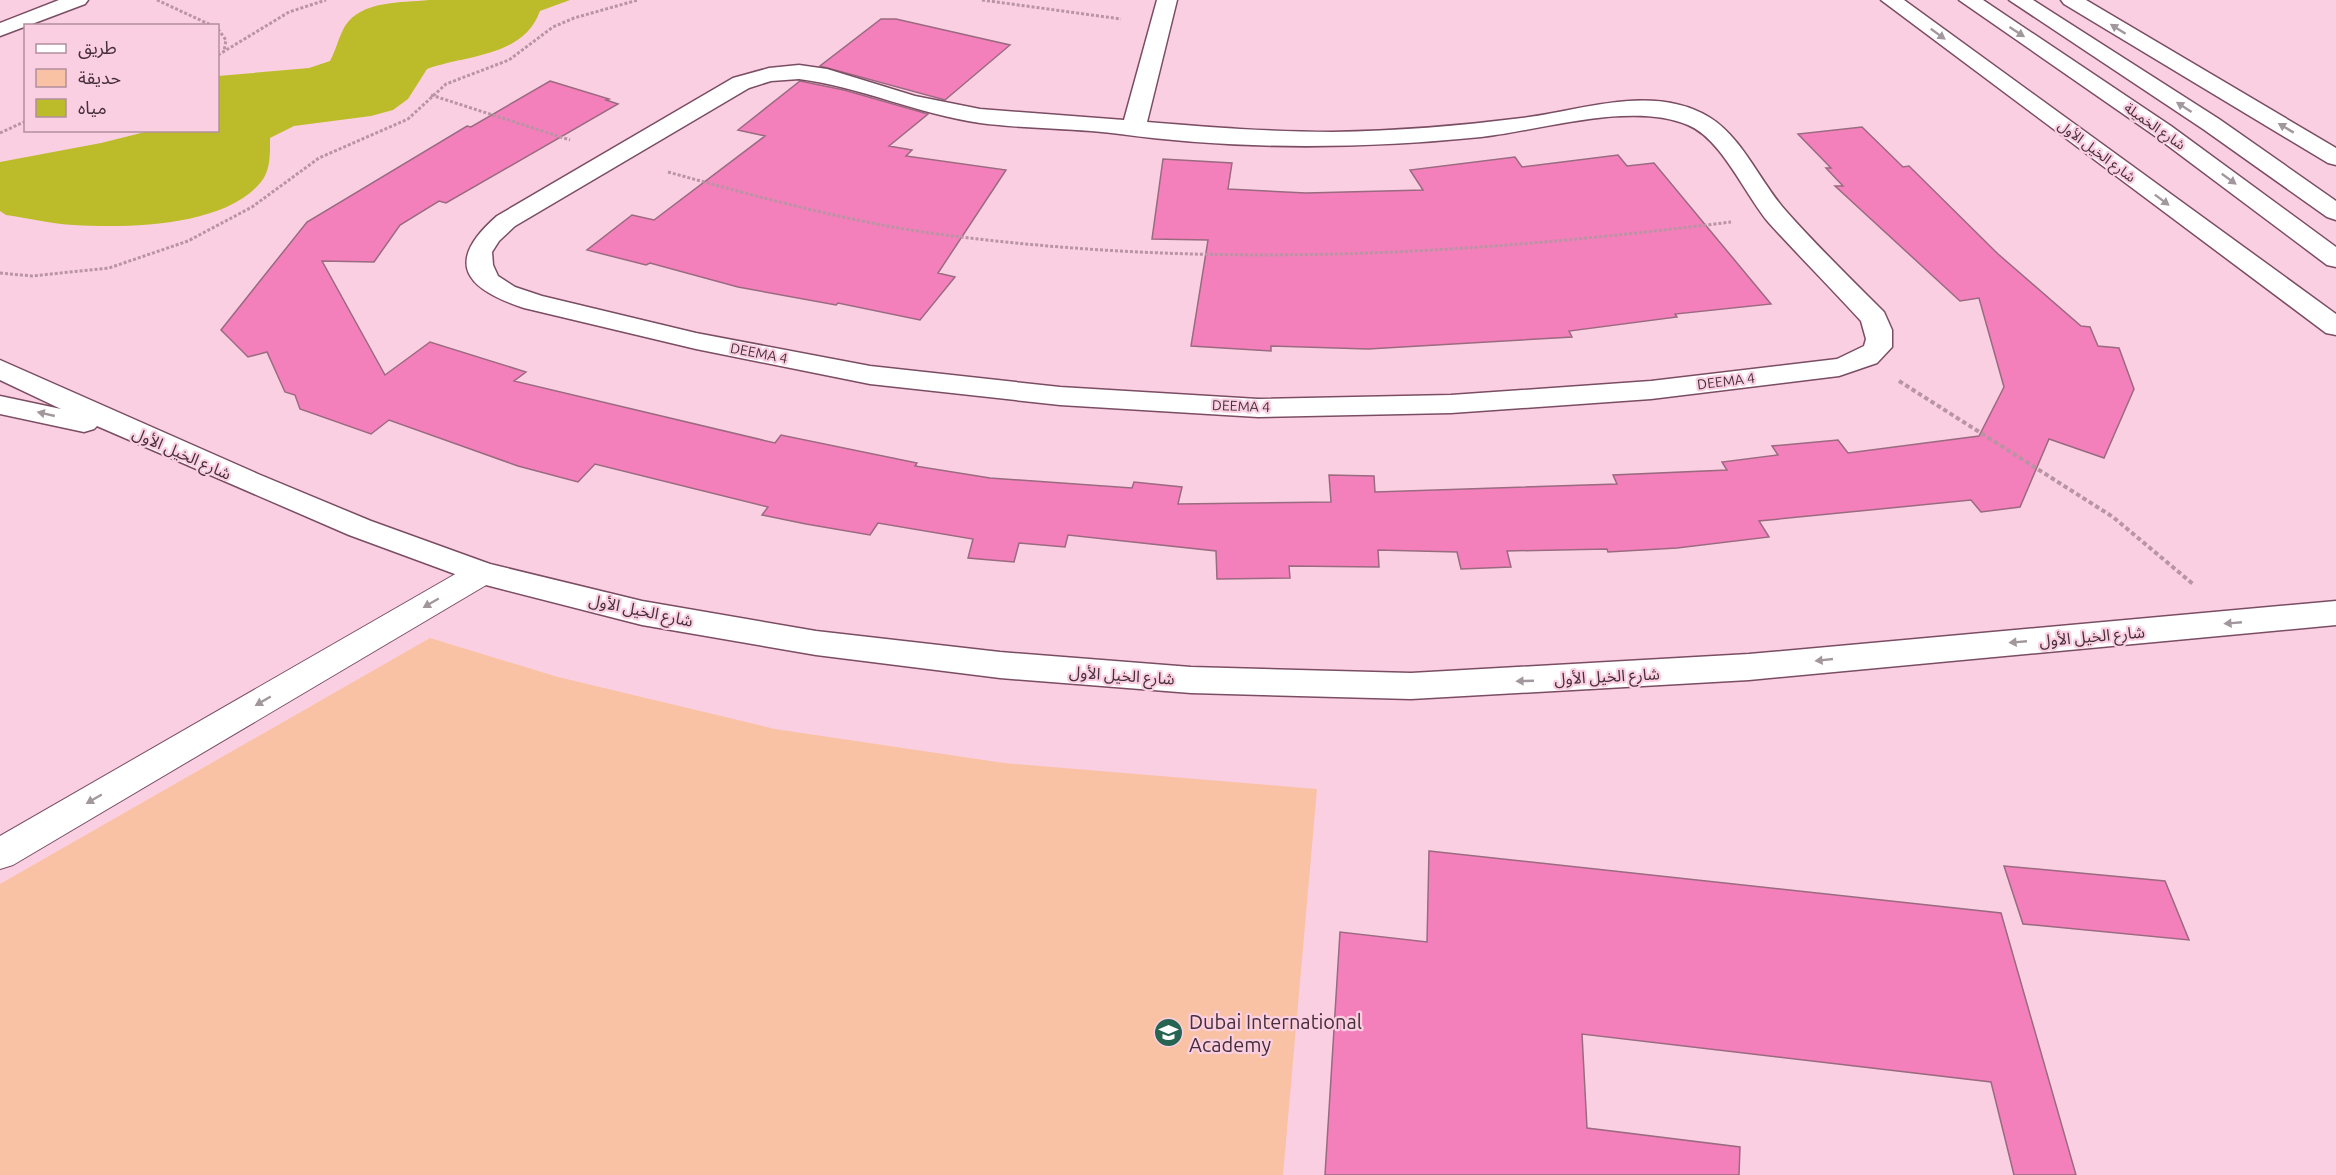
<svg xmlns="http://www.w3.org/2000/svg" width="2336" height="1175" font-family="Ubuntu,'Noto Sans Arabic',sans-serif">
  <style>
    .green { fill: #f9c2a4 }
    .water { fill: #bcbc2a }
    .building { fill: #f480bb; stroke: #9a6a80; stroke-width: 1.5 }
    .lines { fill: none; stroke-linecap: round; stroke-linejoin: round }
    .service-casing { stroke: #7b4d63; stroke-width: 2 }
    .minor-casing { stroke: #7b4d63; stroke-width: 3 }
    .secondary-casing { stroke: #7b4d63; stroke-width: 3 }
    .path-far1 { stroke: #b894a4; stroke-width: 3; stroke-dasharray: 3 2; stroke-linecap: butt }
    .path { stroke: #b894a4; stroke-width: 4; stroke-dasharray: 4.5 3; stroke-linecap: butt }
    .service { fill: #fff; fill-rule: evenodd }
    .minor { fill: #fff; fill-rule: evenodd }
    .secondary { fill: #fff; fill-rule: evenodd }
    .oneway { fill: #a2979c }
    .labels { text-anchor: middle; stroke-width: 4.5; stroke-linejoin: round; paint-order: stroke }
    .far-street-label { font-size: 14px; fill: #452f39; stroke: #fbcfe2 }
    .street-label { font-size: 16px; fill: #452f39; stroke: #fbcfe2 }
    .near-poi-label { font-size: 20px; fill: #452f39; stroke: #fbcfe2; text-anchor: start }
  </style>
  <rect width="100%" height="100%" fill="#fbcfe2"/>
  <!-- green -->
  <path class="green" d="M430 638 558 677 775 729 1004 763 1317 789 1283 1175H0V884Z"/>
  <!-- water -->
  <path class="water" d="M429 0H570L540 11C524 57 466 55 427 69L408 99 393 110 371 116 294 126 270 138C270 152 271 170 261 182 224 227 128 228 74 225 52 224 28 218 6 215L0 211V162L101 143 149 131 218 130V76L309 68 330 61C336 50 339 36 345 26 362 0 401 3 429 0Z"/>
  <!-- building -->
  <path class="building" d="M881 19H896L1010 45 945 100 820 66Z
    M550 81 609 99 606 100 618 104 446 203 439 201 400 225 374 262 322 261 385 375 430 342 526 372 514 381 775 443 781 435 917 463 915 466 990 478 1132 488 1134 482 1182 487 1178 504 1331 502 1329 475 1374 476 1375 492 1617 484 1613 475 1727 470 1722 462 1778 455 1772 446 1838 440 1848 453 1979 436 2004 387 1979 298 1960 301 1835 186H1843L1826 168H1831L1798 134 1862 127 1903 167 1909 166 1998 254 2081 326 2090 327 2098 346 2119 348 2134 389 2104 458 2049 439 2020 507 1981 512 1971 500 1759 521 1769 537 1677 548 1608 552 1607 549 1507 551 1511 567 1461 569 1457 552 1378 550 1379 567 1289 566 1290 578 1217 579 1216 551 1068 535 1065 547 1019 543 1014 562 968 558 973 539 878 523 870 535 806 524 762 515 768 507 595 464 578 482 518 466 389 420 371 434 300 409 295 395 285 392 267 352 248 357 221 330 307 222 467 126 471 127Z
    M800 81 844 90 928 114 889 146 912 150 906 156 1006 170 938 273 955 277 920 320 838 303 836 305 738 287 650 263 646 265 587 250 632 215 654 220 765 136 738 130Z
    M1618 155 1627 166 1654 163 1771 304 1675 314 1677 317 1569 331 1572 337 1368 349 1271 346V351L1191 346 1208 240 1152 239 1163 159 1232 163 1228 189 1306 193 1423 190 1410 170 1515 157 1522 167Z
    M1429 851 2001 913 2076 1175H2014L1991 1082 1582 1034 1587 1128 1740 1147 1739 1175H1325L1340 932 1427 942Z
    M2004 866 2165 881 2189 940 2023 924Z"/>
  <g class="lines">
    <defs>
      <path id="service" d="M482 562 493 565 498 573 493 581 13 865 0 869V836L471 565Z"/>
      <path id="minor" d="M59 0H88L85 4 0 36V23Z
        M1157 0H1177L1147 122C1208 127 1270 132 1332 132 1396 131 1459 126 1522 118 1581 111 1652 83 1709 117 1743 138 1760 182 1786 211 1817 246 1851 279 1884 312L1892 330V347L1877 363 1839 376 1651 399 1451 413 1258 417 1060 405 870 384 696 349 524 308C466 289 443 263 497 216L733 78 769 68 799 65 827 69 915 96 980 109 1124 120ZM799 79C861 87 918 114 980 123 1026 129 1074 128 1120 134 1237 150 1362 149 1481 137 1542 130 1632 101 1688 125 1722 139 1745 195 1769 223 1799 256 1831 288 1861 321L1866 339 1864 346 1837 359 1651 381 1451 395 1258 399 1060 387 870 366 696 333 542 296 515 287 498 276 493 265 492 252 499 241 515 226 749 88 771 81Z"/>
      <path id="secondary" d="M1881 0H1904L2336 314V335L2326 333Z
        M1959 0H1983L2171 126 2336 247V267L2327 265 2155 136Z
        M2009 0H2033L2219 119 2336 201V220L2327 217 2203 129Z
        M2061 0H2086L2336 148V165L2328 163 2064 4Z
        M0 360 258 474 371 521 490 564 642 601 816 631 1000 652 1191 667 1411 673 1749 654 2336 601V625L1749 680 1411 699 1191 693 1000 678 816 655 642 625 482 584 349 535 97 426 94 429 84 432 0 414V396L61 409 0 380Z"/>
    </defs>
    <!-- service casing -->
    <use href="#service" class="service-casing"/>
    <!-- minor casing -->
    <use href="#minor" class="minor-casing"/>
    <!-- secondary casing -->
    <use href="#secondary" class="secondary-casing"/>
    <!-- path-far1 -->
    <path class="path-far1" d="M157 0 213 26
      M982 0 1121 19
      M218 29 226 40 224 51
      M218 55 289 12 326 0
      M431 95 570 140
      M0 133 26 121
      M668 172C755 196 841 220 930 233 1204 270 1458 256 1731 222
      M0 273 32 276 109 268 188 241 252 207 319 158 408 119 446 84 509 60 553 27 574 18 638 0"/>
    <!-- path -->
    <path class="path" d="M1899 381 2113 517 2193 584"/>
    <!-- service -->
    <use href="#service" class="service"/>
    <!-- minor -->
    <use href="#minor" class="minor"/>
    <!-- secondary -->
    <use href="#secondary" class="secondary"/>
  </g>
  <!-- one-way arrows -->
  <defs><path id="oneway-solid" d="M-6-.8H1V-3.2L6.5 0L1 3.2V.8H-6Z" transform="scale(1.5)"/></defs>
  <g class="oneway">
    <use href="#oneway-solid" transform="translate(2118 29) rotate(-148)"/>
    <use href="#oneway-solid" transform="translate(2017 32) rotate(33)"/>
    <use href="#oneway-solid" transform="translate(1938 34) rotate(36)"/>
    <use href="#oneway-solid" transform="translate(2184 107) rotate(-147)"/>
    <use href="#oneway-solid" transform="translate(2286 128) rotate(-149)"/>
    <use href="#oneway-solid" transform="translate(2229 179) rotate(36)"/>
    <use href="#oneway-solid" transform="translate(2162 200) rotate(37)"/>
    <use href="#oneway-solid" transform="translate(46 414) rotate(-167)"/>
    <use href="#oneway-solid" transform="translate(431 603) rotate(150)"/>
    <use href="#oneway-solid" transform="translate(2233 623) rotate(175)"/>
    <use href="#oneway-solid" transform="translate(2018 642) rotate(175)"/>
    <use href="#oneway-solid" transform="translate(1824 660) rotate(174)"/>
    <use href="#oneway-solid" transform="translate(1525 681) rotate(178)"/>
    <use href="#oneway-solid" transform="translate(263 701) rotate(150)"/>
    <use href="#oneway-solid" transform="translate(94 799) rotate(150)"/>
  </g>
  <!-- icons -->
  <defs>
    <symbol id="school-disc" viewBox="-11 -11 22 22"><circle r="9.5" fill="#276552" stroke="#fbcfe2"/><path d="M0-5L7-2L0 1L-7-2ZM-4 1L0 2.5L4 1V4Q0 6-4 4Z" fill="#fff"/></symbol>
  </defs>
  <g fill-rule="evenodd">
    <use href="#school-disc" x="1152" y="1016" width="33" height="33"/>
  </g>
  <g class="labels">
    <!-- far-street labels -->
    <g class="far-street-label">
      <text transform="translate(2155 126) rotate(35)" y="5">شارع الخميلة</text>
      <text transform="translate(2097 151) rotate(37)" y="5">شارع الخيل الأول</text>
      <text transform="translate(759 353) rotate(11)" y="5">DEEMA 4</text>
      <text transform="translate(1726 381) rotate(-7)" y="5">DEEMA 4</text>
      <text transform="translate(1241 406) rotate(2)" y="5">DEEMA 4</text>
    </g>
    <!-- street labels -->
    <g class="street-label">
      <text transform="translate(182 453) rotate(24)" y="6">شارع الخيل الأول</text>
      <text transform="translate(641 610) rotate(12)" y="6">شارع الخيل الأول</text>
      <text transform="translate(2092 636) rotate(-5)" y="6">شارع الخيل الأول</text>
      <text transform="translate(1122 675) rotate(4)" y="6">شارع الخيل الأول</text>
      <text transform="translate(1607 676) rotate(-3)" y="6">شارع الخيل الأول</text>
    </g>
    <!-- near-poi labels -->
    <g class="near-poi-label">
      <text x="1189" y="1029">Dubai International<tspan x="1189" dy="23">Academy</tspan></text>
    </g>
  </g>
  <!-- legend -->
  <rect x="24" y="24" width="195" height="108" fill="#fbcfe2" stroke="#b28f9e" stroke-width="1.5"/>
  <rect x="36" y="44" width="30" height="9" fill="#ffffff" stroke="#b28f9e" stroke-width="1.5"/>
  <text x="78" y="54" font-size="18" fill="#452f39">طريق</text>
  <rect x="36" y="69" width="30" height="18" fill="#f9c2a4" stroke="#b28f9e" stroke-width="1.5"/>
  <text x="78" y="84" font-size="18" fill="#452f39">حديقة</text>
  <rect x="36" y="99" width="30" height="18" fill="#bcbc2a" stroke="#b28f9e" stroke-width="1.5"/>
  <text x="78" y="114" font-size="18" fill="#452f39">مياه</text>
</svg>
